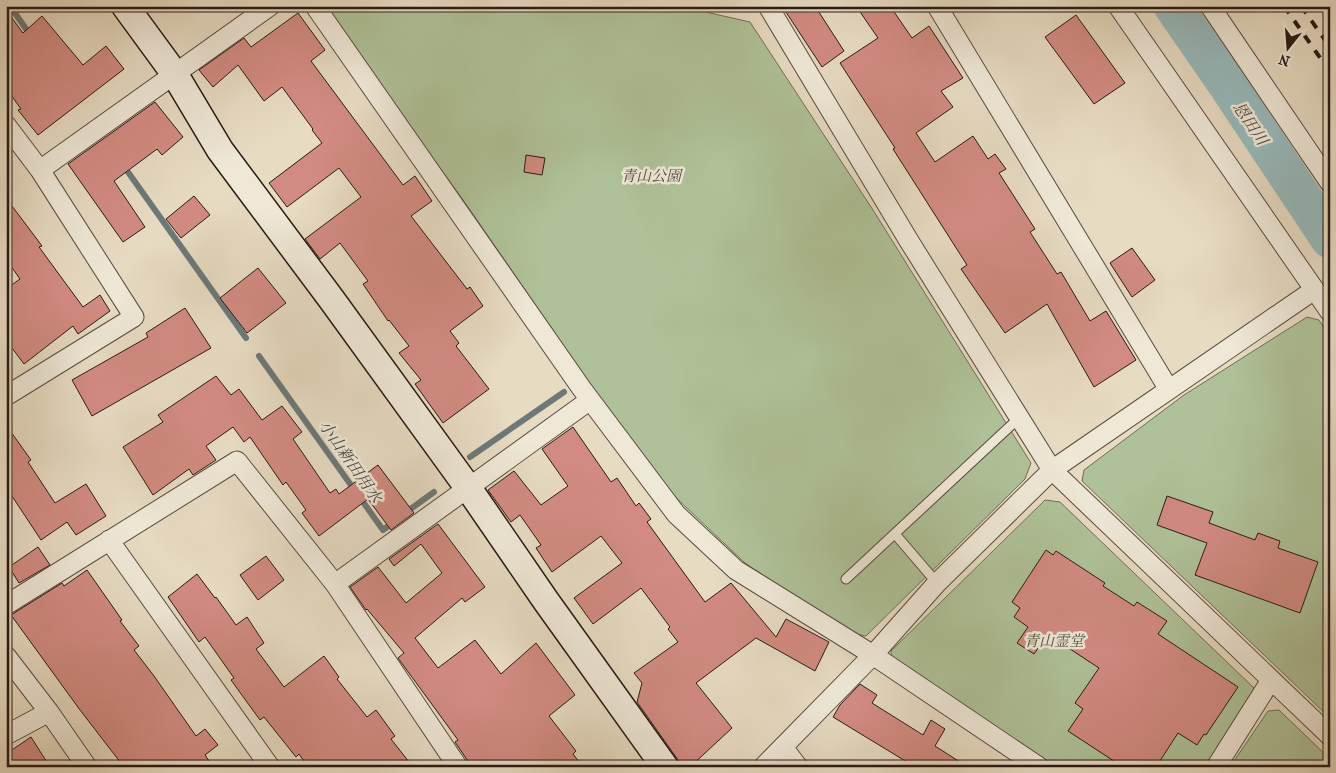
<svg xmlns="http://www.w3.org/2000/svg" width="1336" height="773" font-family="'IM FELL French Canon','Noto Serif JP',serif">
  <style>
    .green { fill: #afc198; stroke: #6c6e56 }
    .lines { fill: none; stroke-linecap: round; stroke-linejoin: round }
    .stream { stroke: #6c7978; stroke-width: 6 }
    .river { stroke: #98b9bb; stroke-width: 39 }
    .building { fill: #d28b82; stroke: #291a14 }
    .lane-casing { stroke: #584a40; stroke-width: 11 }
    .street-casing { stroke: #584a40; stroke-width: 21 }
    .secondary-casing { stroke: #291a14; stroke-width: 29 }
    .lane { stroke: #efe8d7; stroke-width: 9 }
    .street { stroke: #efe8d7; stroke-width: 19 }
    .secondary { stroke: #efe8d7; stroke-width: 26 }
    .rail { stroke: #291a14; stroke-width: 4; stroke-dasharray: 9 9; stroke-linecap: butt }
    .labels { text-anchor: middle; stroke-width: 5; stroke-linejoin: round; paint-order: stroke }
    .park-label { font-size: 15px; font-style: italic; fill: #514c3c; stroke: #efe8d7 }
    .water-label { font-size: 16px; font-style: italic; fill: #4a4a46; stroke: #efe8d7 }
  </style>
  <rect width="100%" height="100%" fill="#e7dbc2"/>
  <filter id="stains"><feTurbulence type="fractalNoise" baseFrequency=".004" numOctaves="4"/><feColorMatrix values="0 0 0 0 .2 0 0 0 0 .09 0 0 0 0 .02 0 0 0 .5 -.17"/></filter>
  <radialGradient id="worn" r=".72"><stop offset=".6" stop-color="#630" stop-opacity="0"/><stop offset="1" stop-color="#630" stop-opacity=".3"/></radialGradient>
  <!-- green -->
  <path class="green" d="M323 6H679L750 22 873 210 1031 463 1025 479 866 636 850 633 745 563 669 491 592 387 466 204Z
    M1307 317 1319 320 1330 337V718L1082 481 1084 470 1184 395Z
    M1045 500 1060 502 1253 687 1255 694 1207 767H1053L892 661 891 651Z
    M1279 710 1330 759V767H1230L1268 711Z"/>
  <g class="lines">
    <!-- stream -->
    <path class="stream" d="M10 6 31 36
      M123 165 246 338
      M259 356 383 530 395 521
      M470 457 564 392
      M405 513 434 492"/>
    <!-- river -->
    <path class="river" d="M1173 6 1227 84 1330 239"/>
  </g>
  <!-- building -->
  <path class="building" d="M782 6H815L844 51 822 67Z
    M856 6H890L912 38 929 26 963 78 941 91 953 107 916 133 935 162 973 136 988 159 995 154 1006 169 999 173 1035 229 1030 232 1057 274 1061 272 1090 321 1106 311 1136 360 1094 387 1047 304 1005 333 961 269 967 265 893 149 895 148 840 63 878 38Z
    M6 10 23 33 42 16 83 65 106 46 124 69 38 135 18 110 21 109 6 88Z
    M298 13 325 50 311 61 403 185 415 176 432 201 411 216 467 289 470 287 483 306 450 331 459 343 456 346 489 389 443 423 415 384 421 380 399 353 409 346 389 320 388 321 363 284 368 281 340 243 320 259 305 239 361 197 339 168 287 207 269 183 322 143 312 130 313 129 282 87 264 101 238 65 213 87 199 70 244 38 251 47Z
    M1076 15 1125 83 1094 104 1045 37Z
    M155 102 183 137 162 155 157 149 114 181 145 227 123 242 68 164Z
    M526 155 545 158 542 175 524 172Z
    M194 196 210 215 181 238 166 219Z
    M6 198 42 246 39 247 83 307 100 295 110 311 78 334 73 326 24 364 6 340V289L20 279 6 259Z
    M1132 248 1155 280 1132 297 1110 263Z
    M258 268 286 303 247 333 220 298Z
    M185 308 211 348 92 416 72 380 148 337 146 333Z
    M216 376 231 395 239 389 262 420 282 406 302 432 293 439 330 493 336 489 339 494 378 465 414 513 391 530 368 499 319 536 302 513 306 510 286 482 283 485 250 437 244 442 233 427 206 446 216 460 193 475 189 469 153 495 123 447 163 422 158 415Z
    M6 425 31 460 28 462 55 503 86 484 106 516 76 535 67 522 41 540 6 487Z
    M573 427 611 482 617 478 636 506 639 503 651 519 647 522 705 602 731 583 776 637 786 619 829 642 815 671 756 638 696 683 732 728 690 767H684L678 760 637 702 642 683 634 673 678 642 668 629 670 627 641 588 593 624 574 598 622 563 601 536 552 572 536 548 541 545 520 515 511 522 488 490 514 471 541 505 568 486 542 449Z
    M1167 496 1213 512 1209 523 1255 540 1258 533 1280 541 1278 548 1318 562 1300 613 1195 575 1207 543 1157 525Z
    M438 524 485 587 465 602 462 598 415 638 438 668 475 640 501 674 536 643 575 695 549 716 576 751 573 754 583 767H472L455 742 458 740 398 658 404 653 367 609 366 610 350 587 378 567 406 603 442 573 421 544 394 566 389 559Z
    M38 547 50 565 19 583 9 567Z
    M1046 550 1053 555 1056 551 1105 583 1103 586 1134 606 1137 602 1167 621 1158 634 1238 687 1206 735 1204 734 1197 745 1178 733 1156 767H1123L1068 731 1083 709 1075 703 1099 668 1064 645 1062 648 1045 638 1034 654 1017 643 1028 627 1014 617 1020 608 1012 602Z
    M266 556 284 580 258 600 240 575Z
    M87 570 122 620 120 621 139 646 134 650 154 676 196 736 205 729 218 745 205 755 213 767H124L80 710 11 615 62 583 64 586Z
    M197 574 215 598 216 597 236 625 247 617 264 643 256 649 284 687 324 656 339 677 337 679 367 717 376 710 395 736 391 739 413 767H308L299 754 296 757 264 717 260 720 231 680 234 678 205 637 199 642 168 597Z
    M860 684 877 695 872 703 923 735 931 720 945 729 935 746 968 767H909L905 765 907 762 833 717 840 705Z
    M31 737 50 767H6V754Z"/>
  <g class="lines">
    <defs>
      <path id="lane" d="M895 534 937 583
        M846 579 1019 418"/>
      <path id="street" d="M315 6 582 389 676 514 736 570 873 655 1039 767
        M768 6 909 241 1052 470 1330 736
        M937 6 1168 388
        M1118 6 1330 312
        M1210 6 1330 183
        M6 125 40 170 134 317 6 396
        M40 170 270 6
        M109 540 270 767
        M335 584 590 400
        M6 605 237 461 335 584 458 767
        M6 656 49 712 87 767
        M6 735 49 712
        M783 747 798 767
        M763 767 873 655 937 583 1052 470 1314 290
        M1216 767 1271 680"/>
      <path id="secondary" d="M125 6 174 73 220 150 332 300 469 489 546 601 665 767"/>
    </defs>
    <!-- lane casing -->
    <use href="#lane" class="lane-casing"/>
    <!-- street casing -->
    <use href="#street" class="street-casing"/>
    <!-- secondary casing -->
    <use href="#secondary" class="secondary-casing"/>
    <!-- lane -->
    <use href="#lane" class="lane"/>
    <!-- street -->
    <use href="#street" class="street"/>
    <!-- secondary -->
    <use href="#secondary" class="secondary"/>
    <!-- rail -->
    <path class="rail" d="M1284 6 1330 72
      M1301 6 1330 47"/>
  </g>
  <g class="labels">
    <!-- park labels -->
    <g class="park-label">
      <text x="651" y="181">青山公園</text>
      <text x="1054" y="646">青山霊堂</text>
    </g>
    <!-- water labels -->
    <g class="water-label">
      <text transform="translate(1251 123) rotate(56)" y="6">恩田川</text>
      <text transform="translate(351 461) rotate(55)" y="6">小山新田用水</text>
    </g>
  </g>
  <!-- margin -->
  <rect width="1336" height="773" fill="none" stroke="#e7dbc2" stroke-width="25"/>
  <rect x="8" y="8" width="1321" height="758" fill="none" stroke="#291a14" stroke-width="2.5"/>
  <rect x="12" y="12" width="1311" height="748" fill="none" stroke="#291a14"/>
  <!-- north arrow -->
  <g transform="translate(1288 48) rotate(197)" stroke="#efe8d7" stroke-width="4" paint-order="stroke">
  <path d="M0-4L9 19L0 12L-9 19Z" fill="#291a14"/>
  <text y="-8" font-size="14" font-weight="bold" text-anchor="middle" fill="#291a14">N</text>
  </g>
  <rect width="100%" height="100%" filter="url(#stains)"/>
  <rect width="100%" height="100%" fill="url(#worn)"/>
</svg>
